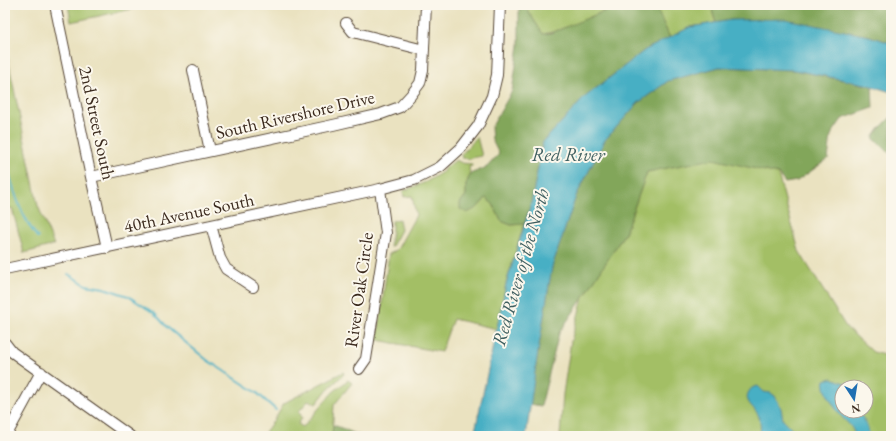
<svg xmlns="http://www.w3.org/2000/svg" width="896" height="441" font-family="'EB Garamond',serif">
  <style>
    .green { fill: #a3bf65; stroke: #6f7442; fill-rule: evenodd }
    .forest { fill: #82a65a; stroke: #5e683c }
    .water { fill: #46afc4; stroke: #406c71 }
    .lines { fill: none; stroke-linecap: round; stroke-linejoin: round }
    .stream { stroke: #46afc4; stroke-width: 2 }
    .minor-casing { stroke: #554636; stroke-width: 12 }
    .minor { stroke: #fff; stroke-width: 10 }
    .labels { text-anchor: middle; stroke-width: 4; stroke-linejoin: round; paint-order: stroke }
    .street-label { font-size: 18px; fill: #3b2a1e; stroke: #fbf7ec }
    .water-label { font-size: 19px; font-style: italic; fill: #3f5f60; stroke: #fbf7ec }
  </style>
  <rect width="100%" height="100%" fill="#fbf7ec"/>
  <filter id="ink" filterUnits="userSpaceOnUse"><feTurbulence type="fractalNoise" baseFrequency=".025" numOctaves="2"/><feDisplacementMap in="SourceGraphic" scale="8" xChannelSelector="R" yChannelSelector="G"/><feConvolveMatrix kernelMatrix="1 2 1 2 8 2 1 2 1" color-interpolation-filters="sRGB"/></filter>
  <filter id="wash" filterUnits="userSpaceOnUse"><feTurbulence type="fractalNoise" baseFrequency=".012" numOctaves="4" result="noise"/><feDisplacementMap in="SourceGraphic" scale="16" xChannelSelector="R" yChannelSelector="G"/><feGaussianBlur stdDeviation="0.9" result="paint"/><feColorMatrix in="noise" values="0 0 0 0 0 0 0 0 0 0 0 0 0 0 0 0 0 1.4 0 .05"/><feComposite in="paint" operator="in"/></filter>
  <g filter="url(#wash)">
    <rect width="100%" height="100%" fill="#eae2c0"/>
    <!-- green -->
    <path class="green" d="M68 5H151L71 22Z
      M524 5H613C599 15 560 31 543 34Z
      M655 5H714L712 8 713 14 716 23 690 27 670 38Z
      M5 45 38 206 54 245 24 253 12 208 5 209Z
      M477 137 482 156 471 158V159L462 158 461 155Z
      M713 158 778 174 799 251 846 327 873 352 891 357V436H560L563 394 571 341 583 298 625 233 647 172ZM842 387H866V411H842Z
      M456 160 462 163 472 164V166L469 167 470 174 466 185V195L460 203 477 208 486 198 493 204 501 221 511 225 524 224 506 284 497 329 453 319 441 352 377 340 389 254 395 251 398 248 416 215 412 196 404 197 403 191 426 182 444 171 443 170Z
      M399 219 401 230 391 248 390 247 392 231V221Z
      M343 372 344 374 327 390 316 404 309 400 299 411 302 418 298 424 303 427 333 392 348 380 352 383 334 405 332 436H262L274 420 284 403Z"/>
    <!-- forest -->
    <path class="forest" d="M519 5H524L543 34 551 33 571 25 607 10 613 5H655L670 38 645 50 585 97 543 142 531 204 524 224 511 225 501 221 493 204 486 198 477 208 467 213 460 209V203L466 195V185L470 174 487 167 499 154 492 140 491 128 512 91 519 45Z
      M714 5H891V43L869 36 731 20 716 23 713 14 712 7Z
      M719 67 794 70 872 86 873 108 842 119 831 135 828 159 797 181 785 183 778 174 713 159 647 172 625 233 583 298 559 333 541 406 530 404 537 358 552 267 576 196 605 140 638 103 668 81Z
      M891 117V154L873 138 880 128Z
      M333 425C343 428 352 433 362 436H332Z"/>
    <!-- water -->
    <path class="water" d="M785 19 869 36 891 43V92L865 84 794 70 719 67 668 81 638 103 605 140 576 196 552 267 537 358 526 436H474L506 284 531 204 543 142 585 97 645 50 690 27 731 20Z
      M832 378 847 384 848 387H842V411C862 411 865 418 870 436H855C853 426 847 423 841 416 835 408 822 390 825 380Z
      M758 386 764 392 771 393 775 396 781 408 783 420 798 436H761C760 430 761 423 759 417 756 407 741 402 750 390 752 387 754 387 758 386Z"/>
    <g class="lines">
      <!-- stream -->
      <path class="stream" d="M5 160C13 187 20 216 38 238
        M68 274 86 285 104 288 128 296 154 313 168 328 207 360 256 392 276 410"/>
    </g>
  </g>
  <g filter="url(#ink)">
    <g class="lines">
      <defs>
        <path id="minor" d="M55 5 91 177 107 248
          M346 23 353 32 424 50
          M193 70 210 151
          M91 177 333 125 381 114 400 107 411 95 420 83 423 70 426 5
          M211 225 220 258 226 269 253 287
          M5 269 380 189 414 180 440 167 461 148 478 126 492 96 497 75 500 5
          M5 343 12 352 130 436
          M359 369 366 359 386 233 380 189
          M6 436 41 372"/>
      </defs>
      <!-- minor casing -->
      <use href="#minor" class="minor-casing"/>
      <!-- minor -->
      <use href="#minor" class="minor"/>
    </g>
  </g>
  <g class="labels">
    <!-- street labels -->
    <g class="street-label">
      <text transform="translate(295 115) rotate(-13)" y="6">South Rivershore Drive</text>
      <text transform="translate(97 123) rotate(78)" y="6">2nd Street South</text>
      <text transform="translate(189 213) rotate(-12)" y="6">40th Avenue South</text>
      <text transform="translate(359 290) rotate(-82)" y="6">River Oak Circle</text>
    </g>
    <!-- water labels -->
    <g class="water-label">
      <text x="568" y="161">Red River</text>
      <text transform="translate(520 267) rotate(-74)" y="7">Red River of the North</text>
    </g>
  </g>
  <!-- margin -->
  <rect width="896" height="441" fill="none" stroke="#fbf7ec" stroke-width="20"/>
  <!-- north arrow -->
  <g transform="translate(854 399) rotate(168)"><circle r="19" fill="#fbf7ec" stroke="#aea59a"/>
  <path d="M0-3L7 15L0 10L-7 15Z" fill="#1f6fb2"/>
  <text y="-6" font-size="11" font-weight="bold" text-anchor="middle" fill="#3b2a1e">N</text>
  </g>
</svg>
